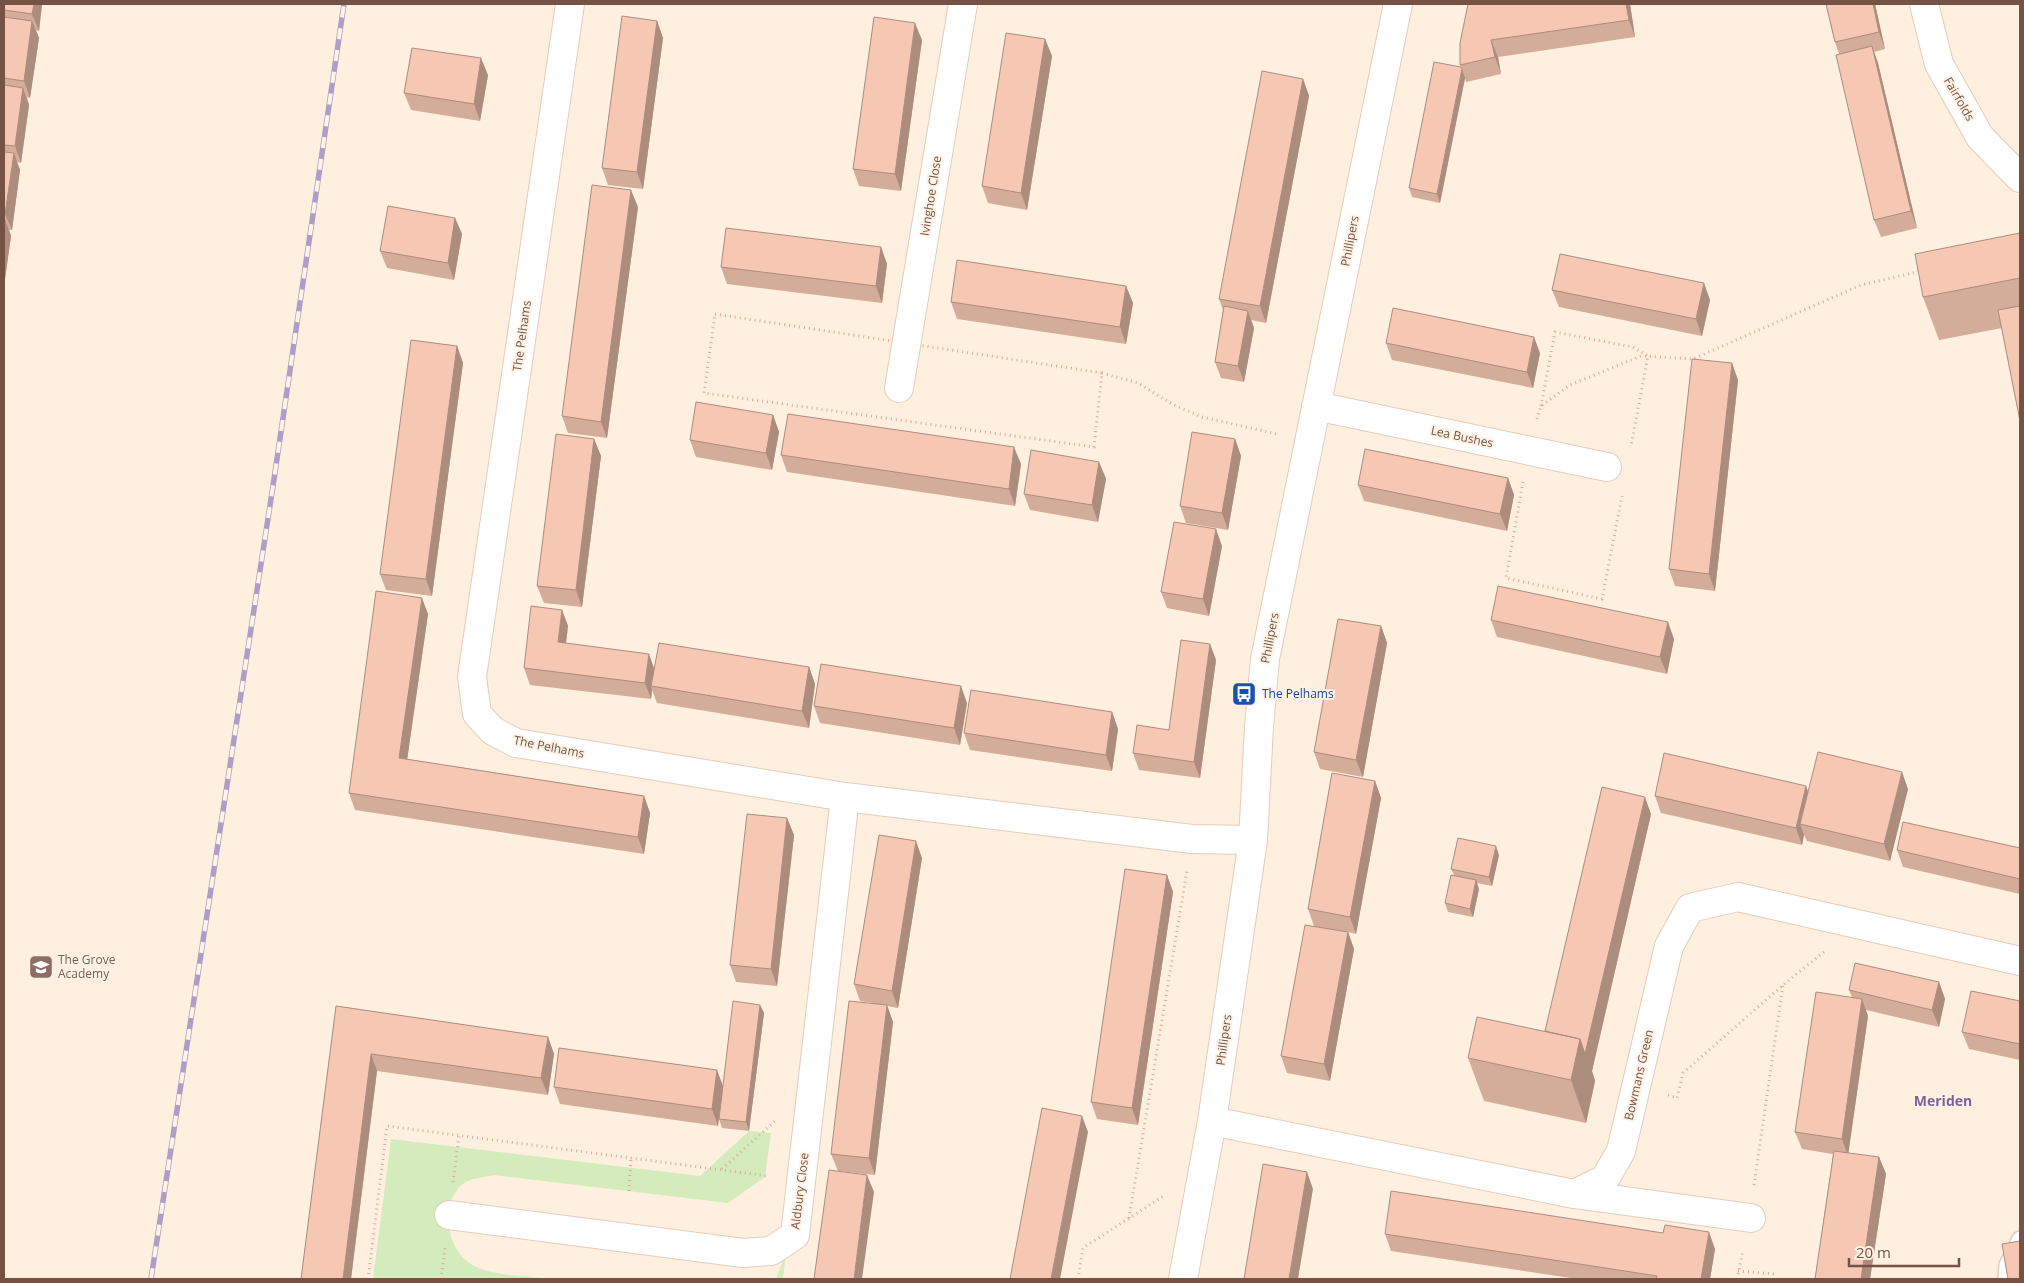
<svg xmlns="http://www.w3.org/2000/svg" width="2024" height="1283" font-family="'Open Sans',sans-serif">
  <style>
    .green { fill: #d4ecbc }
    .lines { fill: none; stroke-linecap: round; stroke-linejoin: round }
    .service-casing { stroke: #e4ccbd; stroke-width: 18 }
    .minor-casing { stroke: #e4ccbd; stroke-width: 30 }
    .path { stroke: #daab97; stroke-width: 3; stroke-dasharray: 1 4; stroke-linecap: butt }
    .service { stroke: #fff; stroke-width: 15 }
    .minor { stroke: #fff; stroke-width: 28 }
    .rail-casing { stroke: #b09dc7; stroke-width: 5.5 }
    .rail { stroke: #fff3e6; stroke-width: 4; stroke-dasharray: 11; stroke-linecap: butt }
    .wall { fill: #d4ac9a }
    .shaded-wall { fill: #ac8c7d }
    .building { fill: #f6c8b3; stroke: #ac8c7d }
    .labels { text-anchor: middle; stroke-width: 4; stroke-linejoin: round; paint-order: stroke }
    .street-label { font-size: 12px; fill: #765244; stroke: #fff3e6 }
    .transit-label { font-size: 12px; fill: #164399; stroke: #fff3e6; text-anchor: start }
    .education-label { font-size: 12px; fill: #785e54; stroke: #fff3e6; text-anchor: start }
    .neighbourhood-label { font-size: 14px; font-weight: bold; fill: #815f9a; stroke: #fff3e6 }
  </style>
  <rect width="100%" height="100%" fill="#feefde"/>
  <!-- green -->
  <path class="green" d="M749 1131 771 1133 765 1177 728 1203 494 1175C485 1177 472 1178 464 1183 440 1201 445 1245 468 1262 488 1277 529 1276 554 1279H373L391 1139 700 1176Z
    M786 1252 783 1279H776Z"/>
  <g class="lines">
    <defs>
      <path id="service" d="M2006 1279 2007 1265 2020 1239"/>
      <path id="minor" d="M570 4 472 677 477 714 493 731 516 743 845 797 1192 839 1253 840
        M1924 4 1939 64 1980 137 2020 178
        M899 388 963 4
        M1316 406 1607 467
        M1212 1121 1574 1194 1605 1179 1621 1151 1669 946 1690 908 1738 897 2020 961
        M1574 1194 1751 1218
        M449 1215 743 1253 771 1251 795 1235 845 797
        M1183 1279 1212 1121 1253 840 1259 727 1265 659 1398 4"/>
    </defs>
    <!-- service casing -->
    <use href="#service" class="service-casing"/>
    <!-- minor casing -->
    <use href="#minor" class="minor-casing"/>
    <!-- path -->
    <path class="path" d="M715 314 1102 373 1094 447 704 393Z
      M1102 373 1138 383 1172 404 1202 417 1277 434
      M1541 406 1555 332 1633 347 1648 356 1631 446
      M1537 419 1541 406 1570 385 1641 356 1693 359 1861 285 1921 271
      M1523 482 1506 578 1602 599 1622 496
      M1668 1095 1677 1098 1683 1073 1783 985 1825 951
      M722 1169 775 1121
      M453 1182 459 1136
      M1754 1185 1783 985
      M629 1191 631 1158
      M1129 1218 1187 871
      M1738 1271 1774 1274V1279
      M368 1279 387 1126 768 1176
      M441 1279 445 1248
      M1078 1279 1083 1248 1165 1195
      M1737 1279 1743 1251"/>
    <!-- service -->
    <use href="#service" class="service"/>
    <!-- minor -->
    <use href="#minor" class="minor"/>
    <defs>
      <path id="rail" d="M151 1279 273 486 344 4"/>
    </defs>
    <!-- rail casing -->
    <use href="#rail" class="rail-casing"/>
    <!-- rail -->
    <use href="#rail" class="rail"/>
  </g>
  <!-- wall -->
  <path class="wall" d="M4 4H42L39 31 36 30 39 38 30 98 27 97 29 105 21 163 17 162 20 170 12 230H9L11 236 4 286Z
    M1630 4 1635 37 1498 57 1501 74 1466 82 1465 78 1440 203 1412 197 1409 188 1461 67 1460 65V43Z
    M1826 4H1875L1885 49 1874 52 1878 63 1917 228 1881 237 1874 220 1839 54 1835 42Z
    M657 21 663 38 643 189 608 185 602 168Z
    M1045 39 1052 56 1027 210 988 203 982 186Z
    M922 40 901 191 859 186 853 169Z
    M488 75 480 121 411 110 404 93Z
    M1303 79 1309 96 1266 323 1251 320 1254 328 1244 382 1221 378 1215 362 1223 310 1219 299Z
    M638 207 607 438 568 433 562 416Z
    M455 218 462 234 454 280 387 268 380 251Z
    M2020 233V421L2002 328 1939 340 1923 297Z
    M881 247 887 264 882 303 727 284 721 267Z
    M1126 286 1133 303 1126 344 957 319 951 302Z
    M1552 290 1710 300 1702 336 1559 307Z
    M1386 343 1540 353 1533 388 1392 360Z
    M457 346 463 363 432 596 386 590 380 574Z
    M1738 380 1715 591 1675 586 1669 569Z
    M773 415 779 432 772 470 696 457 690 440Z
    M594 439 601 456 582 607 544 603 537 586Z
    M1235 439 1241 456 1228 530 1186 523 1180 506Z
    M781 455 1021 464 1015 506 787 472Z
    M1099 462 1106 479 1098 522 1030 510 1024 494Z
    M1508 478 1514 495 1507 531 1364 501 1358 485Z
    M1222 546 1209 616 1167 608 1161 592Z
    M562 610 568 626 566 643 654 669 809 667 815 684 809 728 657 703 652 690 651 699 530 685 524 668Z
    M428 614 407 759 644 796 650 813 644 854 355 810 349 793Z
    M1491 620 1674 639 1667 674 1497 637Z
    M1381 626 1387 643 1363 777 1320 769 1314 752Z
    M1210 644 1216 660 1200 778 1139 770 1133 753 1169 730Z
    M967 703 960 745 820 723 814 706Z
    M1112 712 1118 729 1112 771 970 750 964 733Z
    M1375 781 1381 798 1356 934 1348 932 1354 949 1330 1081 1287 1073 1281 1056 1314 926 1308 909Z
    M1806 786 1808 792 1908 789 1890 861 1807 841 1804 835 1802 845 1661 813 1655 796Z
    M1651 814 1592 1071 1595 1081 1586 1123 1484 1101 1468 1058 1545 1031Z
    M787 818 794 835 777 986 736 982 730 965Z
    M2020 848V894L1903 867 1897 850Z
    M1499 855 1492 886 1477 883 1479 889 1473 917 1448 912 1445 903 1454 875 1451 869Z
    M922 858 898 1008 887 1006 893 1022 875 1175 838 1171 831 1154 872 1003 860 1001 854 984Z
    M1167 875 1173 892 1138 1125 1097 1119 1091 1102Z
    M1939 982 1945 999 1939 1027 1866 1010 1868 1016 1848 1153 1879 1157 1886 1174 1870 1279H1815L1833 1154 1802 1149 1795 1132 1852 997 1849 990Z
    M2020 1001V1060L1969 1049 1962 1032Z
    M760 1005 764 1013 749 1131 722 1128 719 1119V1115L718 1126 560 1104 554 1087 717 1070 723 1086Z
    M336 1006 548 1037 554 1054 548 1095 377 1071 351 1279H301Z
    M1385 1234 1715 1249 1710 1279H1577L1391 1251Z"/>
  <!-- shaded-wall -->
  <path class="shaded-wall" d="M34 4H42L39 31 32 14Z
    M1626 4H1630L1635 37 1629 20Z
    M1873 4H1875L1885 49 1879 32Z
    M32 21 39 38 30 98 24 81Z
    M657 21 663 38 643 189 637 172Z
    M915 23 922 40 901 191 895 174Z
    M1045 39 1052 56 1027 210 1021 193Z
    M1491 40 1498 57 1501 74 1495 57Z
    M1872 46 1878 63 1917 228 1911 211Z
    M481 58 488 75 480 121 474 104Z
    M1462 69 1465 78 1440 203 1437 194Z
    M1303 79 1309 96 1266 323 1260 306Z
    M23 88 29 105 21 163 15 146Z
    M14 153 20 170 12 230 5 214Z
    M631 190 638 207 607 438 601 422Z
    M455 218 462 234 454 280 448 263Z
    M5 219 11 236 4 286V224Z
    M881 247 887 264 882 303 876 286Z
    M1704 283 1710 300 1702 336 1696 319Z
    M1126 286 1133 303 1126 344 1120 327Z
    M1248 311 1254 328 1244 382 1238 366Z
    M1534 337 1540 353 1533 388 1527 372Z
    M457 346 463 363 432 596 426 579Z
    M1732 363 1738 380 1715 591 1709 574Z
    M773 415 779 432 772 470 766 453Z
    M594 439 601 456 582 607 576 590Z
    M1235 439 1241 456 1228 530 1222 513Z
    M1014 447 1021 464 1015 506 1009 489Z
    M1099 462 1106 479 1098 522 1092 505Z
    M1508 478 1514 495 1507 531 1500 514Z
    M1216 529 1222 546 1209 616 1203 599Z
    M422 598 428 614 405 775 399 758Z
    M562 610 568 626 564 659 558 642Z
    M1668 622 1674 639 1667 674 1660 657Z
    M1381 626 1387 643 1363 777 1356 760Z
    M1210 644 1216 660 1200 778 1194 762Z
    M649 654 655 671 651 686 652 690 651 699 645 683Z
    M809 667 815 684 809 728 802 711Z
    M961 686 967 703 960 745 954 728Z
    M1112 712 1118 729 1112 771 1106 755Z
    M1902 772 1908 789 1890 861 1884 844Z
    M1375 781 1381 798 1356 934 1350 917Z
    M1806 786 1812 803 1800 824 1804 835 1802 845 1796 828Z
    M644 796 650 813 644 854 638 837Z
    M1645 797 1651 814 1592 1071 1595 1081 1586 1123 1571 1080 1580 1039Z
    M787 818 794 835 777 986 771 969Z
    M916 841 922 858 898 1008 892 991Z
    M1496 846 1499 855 1492 886 1489 877Z
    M1167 875 1173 892 1138 1125 1132 1108Z
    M1476 880 1479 889 1473 917 1470 909Z
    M1348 932 1354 949 1330 1081 1324 1064Z
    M1939 982 1945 999 1939 1027 1932 1010Z
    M1862 999 1868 1016 1848 1156 1842 1139Z
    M760 1005 764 1013 749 1131 746 1122Z
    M887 1005 893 1022 875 1175 869 1158Z
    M548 1037 554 1054 548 1095 541 1078Z
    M371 1054 377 1071 351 1279H343Z
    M717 1070 723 1087 718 1126 712 1109Z
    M1082 1116 1088 1132 1060 1279H1051Z
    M1879 1157 1886 1174 1870 1279H1861Z
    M1307 1172 1313 1189 1298 1279H1289Z
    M867 1175 874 1192 862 1279H854Z
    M1709 1232 1715 1249 1710 1279H1701Z"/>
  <!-- building -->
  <path class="building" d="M4 4H34L32 14 4 10Z
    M1468 4H1626L1629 20 1491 40 1495 57 1460 65V43Z
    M1826 4H1873L1879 32 1835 42Z
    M622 16 657 21 637 172 602 168Z
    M4 17 32 21 24 81 4 78Z
    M874 17 915 23 895 174 853 169Z
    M1006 33 1045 39 1021 193 982 186Z
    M1872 46 1911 211 1874 220 1836 55Z
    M412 48 481 58 474 104 404 93Z
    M1434 62 1461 67 1462 69 1437 194 1409 188Z
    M1262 71 1303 79 1260 306 1219 299Z
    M4 85 23 88 15 146 4 145Z
    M4 152 14 153 5 214 4 213Z
    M592 185 631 190 601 422 562 416Z
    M388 206 455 218 448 263 380 251Z
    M726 228 881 247 876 286 721 267Z
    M2020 233V278L1923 297 1915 254Z
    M1560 254 1704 283 1696 319 1552 290Z
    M957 260 1126 286 1120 327 951 302Z
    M1224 306 1248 311 1238 366 1215 362Z
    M2020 306V421L1998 310Z
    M1393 308 1534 337 1527 372 1386 343Z
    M411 340 457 346 426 579 380 574Z
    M1692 359 1732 363 1709 574 1669 569Z
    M696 402 773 415 766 453 690 440Z
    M788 414 1014 447 1009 489 781 455Z
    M1192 432 1235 439 1222 513 1180 506Z
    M556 434 594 439 576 590 537 586Z
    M1365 449 1508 478 1500 514 1358 485Z
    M1031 450 1099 462 1092 505 1024 494Z
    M1174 522 1216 529 1203 599 1161 592Z
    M1498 586 1668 622 1660 657 1491 620Z
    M376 591 422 598 399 758 644 796 638 837 349 793Z
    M531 606 562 610 558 642 649 654 645 683 524 668Z
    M1338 619 1381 626 1356 760 1314 752Z
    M1181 640 1210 644 1194 762 1133 753 1137 725 1169 730Z
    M659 643 809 667 802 711 651 686Z
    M821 664 961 686 954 728 814 706Z
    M971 690 1112 712 1106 755 964 733Z
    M1818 752 1902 772 1884 844 1800 824Z
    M1664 753 1806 786 1796 828 1655 796Z
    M1332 773 1375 781 1350 917 1308 909Z
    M1602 787 1645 797 1585 1054 1580 1039 1545 1031Z
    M747 814 787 818 771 969 730 965Z
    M1903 822 2020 848V879L1897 850Z
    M879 835 916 841 892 991 854 984Z
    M1458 838 1496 846 1489 877 1451 869Z
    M1125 869 1167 875 1132 1108 1091 1102Z
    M1451 875 1476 880 1470 909 1445 903Z
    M1305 925 1348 932 1324 1064 1281 1056Z
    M1855 963 1939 982 1932 1010 1849 990Z
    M1971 991 2020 1001V1044L1962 1032Z
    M1816 992 1862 999 1842 1139 1795 1132Z
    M733 1001 760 1005 746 1122 719 1119Z
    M849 1001 887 1005 869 1158 831 1154Z
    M336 1006 548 1037 541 1078 371 1054 343 1279H301Z
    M1477 1017 1580 1039 1571 1080 1468 1058Z
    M559 1048 717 1070 712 1109 554 1087Z
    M1042 1108 1082 1116 1051 1279H1010Z
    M1834 1151 1879 1157 1861 1279H1815Z
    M1263 1164 1307 1172 1289 1279H1244Z
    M829 1170 867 1175 854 1279H814Z
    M1391 1191 1663 1233 1665 1225 1709 1232 1701 1279H1656L1657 1276 1385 1234Z
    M2020 1241V1279H2008L2002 1244Z"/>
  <!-- icons -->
  <defs>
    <symbol id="bus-square" viewBox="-11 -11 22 22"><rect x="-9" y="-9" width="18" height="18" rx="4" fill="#1a4fb4" stroke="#fff3e6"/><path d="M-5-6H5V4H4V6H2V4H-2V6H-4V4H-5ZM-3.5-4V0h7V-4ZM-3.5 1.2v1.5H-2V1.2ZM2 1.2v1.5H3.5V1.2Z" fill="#fff"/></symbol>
    <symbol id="school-square" viewBox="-11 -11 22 22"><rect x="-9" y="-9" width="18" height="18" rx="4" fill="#8d6e63" stroke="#fff3e6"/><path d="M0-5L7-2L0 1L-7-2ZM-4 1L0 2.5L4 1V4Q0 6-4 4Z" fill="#fff"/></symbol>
  </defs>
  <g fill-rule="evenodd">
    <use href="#bus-square" x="1230" y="680" width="28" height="28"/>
    <use href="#school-square" x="27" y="953" width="28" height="28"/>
  </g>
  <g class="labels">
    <!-- street labels -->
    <g class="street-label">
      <text transform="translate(1959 99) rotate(60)" y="4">Fairfolds</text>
      <text transform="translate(931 196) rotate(-81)" y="4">Ivinghoe Close</text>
      <text transform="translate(1350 241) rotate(-79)" y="4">Phillipers</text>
      <text transform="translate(522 336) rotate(-82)" y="4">The Pelhams</text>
      <text transform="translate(1462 437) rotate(12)" y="4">Lea Bushes</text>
      <text transform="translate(1270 638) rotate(-79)" y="4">Phillipers</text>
      <text transform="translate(549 747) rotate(11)" y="4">The Pelhams</text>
      <text transform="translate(1224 1040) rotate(-82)" y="4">Phillipers</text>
      <text transform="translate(1639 1075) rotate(-77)" y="4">Bowmans Green</text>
      <text transform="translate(800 1191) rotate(-83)" y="4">Aldbury Close</text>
    </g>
    <!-- transit labels -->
    <g class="transit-label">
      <text x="1262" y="698">The Pelhams</text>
    </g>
    <!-- education labels -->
    <g class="education-label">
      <text x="58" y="964">The Grove<tspan x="58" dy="14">Academy</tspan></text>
    </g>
    <!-- neighbourhood labels -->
    <g class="neighbourhood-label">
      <text x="1943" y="1106">Meriden</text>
    </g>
  </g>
  <!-- border -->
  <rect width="2024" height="1283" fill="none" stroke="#765244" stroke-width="10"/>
  <!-- scale -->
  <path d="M1849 1258v8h110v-8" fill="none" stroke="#765244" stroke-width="2.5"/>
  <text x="1856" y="1258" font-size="15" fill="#765244" stroke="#fff3e6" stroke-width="4" paint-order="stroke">20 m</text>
</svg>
